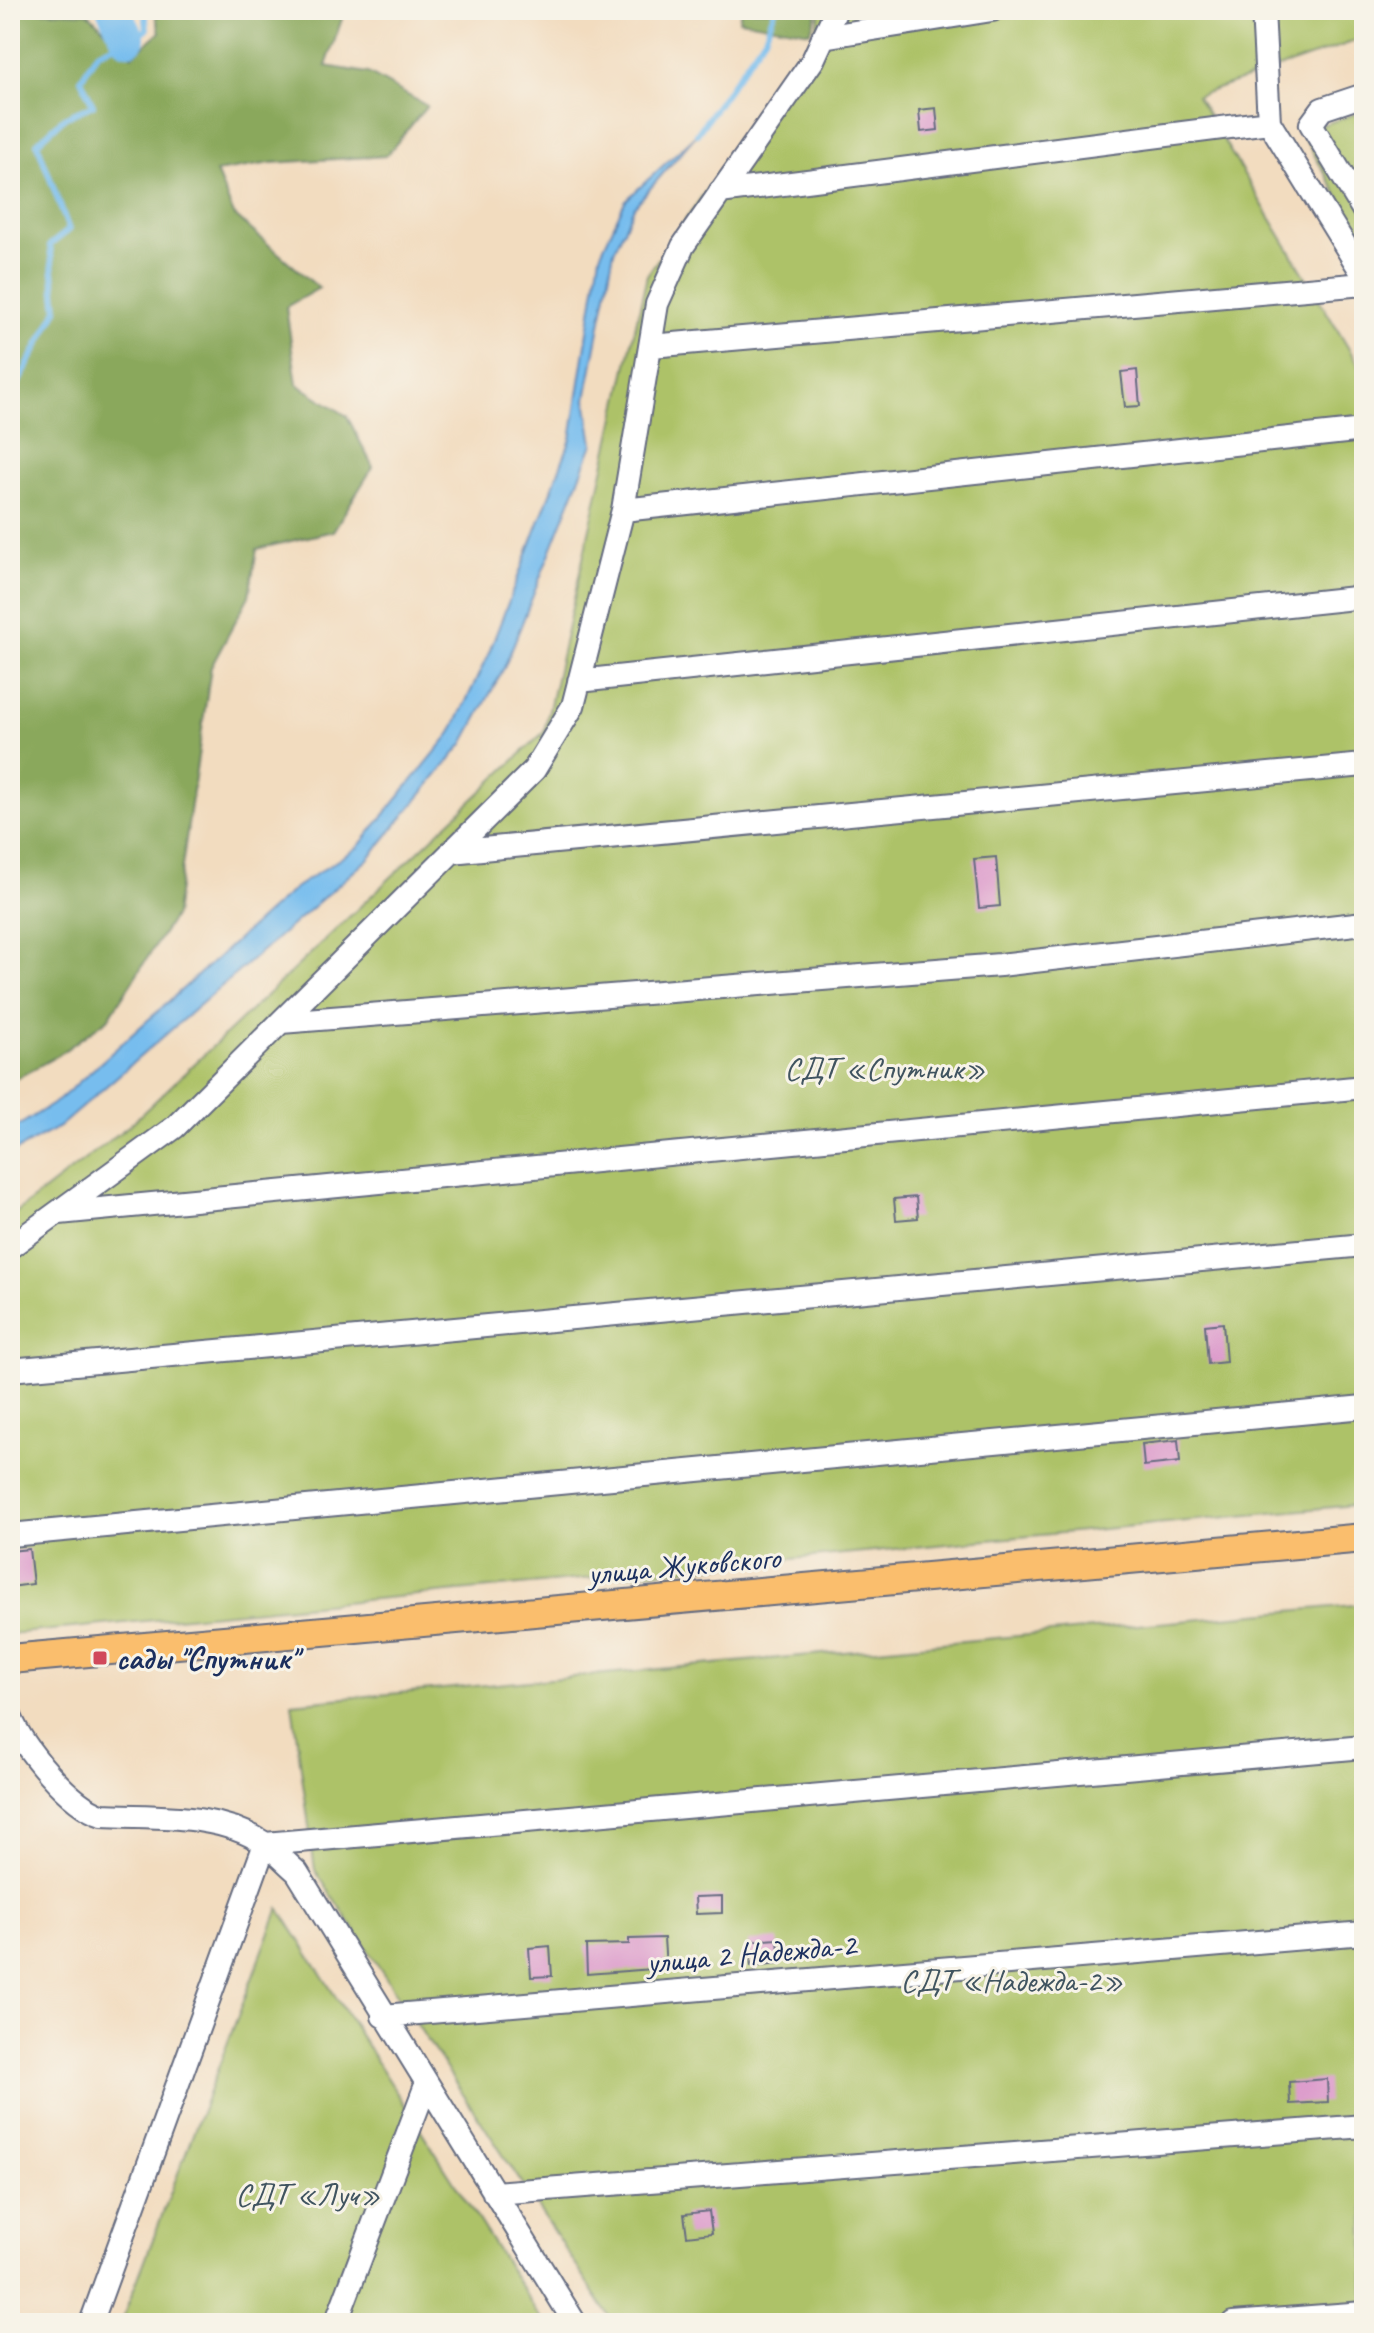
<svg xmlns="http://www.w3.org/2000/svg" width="1374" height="2333" font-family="Caveat,sans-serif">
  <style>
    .green { fill: #adc267; stroke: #647862; stroke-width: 2 }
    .forest { fill: #8aa85c; stroke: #526c5d; stroke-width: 2 }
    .water { fill: #77bdee; stroke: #4976a6; stroke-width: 2 }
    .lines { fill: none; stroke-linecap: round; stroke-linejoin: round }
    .stream { stroke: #77bdee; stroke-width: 6 }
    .river { stroke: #77bdee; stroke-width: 34 }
    .building { fill: #dc9acb }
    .minor-casing { stroke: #666c80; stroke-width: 26 }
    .major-casing { stroke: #666c80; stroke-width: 32 }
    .minor { stroke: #fff; stroke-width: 22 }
    .major { stroke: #fabe6d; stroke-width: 28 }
    .poi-dot { fill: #d1495b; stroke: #f7f3e8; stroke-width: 3 }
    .labels { text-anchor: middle; stroke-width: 6; stroke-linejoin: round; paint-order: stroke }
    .park-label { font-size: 32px; fill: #405460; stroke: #f7f3e8 }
    .street-label { font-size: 32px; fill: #1b2f5e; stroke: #f7f3e8 }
    .poi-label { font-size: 32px; font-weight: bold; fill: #1b2f5e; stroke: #f7f3e8; text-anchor: start }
  </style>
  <rect width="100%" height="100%" fill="#f7f3e8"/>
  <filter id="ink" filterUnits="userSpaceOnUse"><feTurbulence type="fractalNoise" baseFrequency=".0125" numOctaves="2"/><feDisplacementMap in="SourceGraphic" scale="16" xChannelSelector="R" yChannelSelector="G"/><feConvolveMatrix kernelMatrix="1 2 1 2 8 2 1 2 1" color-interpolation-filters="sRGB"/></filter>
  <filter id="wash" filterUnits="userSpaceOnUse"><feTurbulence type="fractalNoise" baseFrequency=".006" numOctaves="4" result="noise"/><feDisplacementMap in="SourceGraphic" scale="32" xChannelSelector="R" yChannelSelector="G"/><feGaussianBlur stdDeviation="1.8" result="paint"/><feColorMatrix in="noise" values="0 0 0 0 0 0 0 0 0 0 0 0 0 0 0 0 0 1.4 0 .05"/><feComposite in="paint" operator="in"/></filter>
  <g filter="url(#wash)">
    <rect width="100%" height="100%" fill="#f2dcbf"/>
    <!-- green -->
    <path class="green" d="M821 10H1364V38L1197 96 1364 374V1504L10 1634V1217L131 1124 544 732 647 275 813 37Z
      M1364 111V240L1301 132Z
      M1364 1604V2323H614L315 1870 292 1703Z
      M279 1908 544 2323H121Z"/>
    <!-- forest -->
    <path class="forest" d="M10 10 88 13 132 56 160 32 154 10H345L326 66 368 73 427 106 386 156 271 163 216 172 234 215 319 288 286 307 297 384 347 416 373 467 333 531 257 549 249 596 211 667 175 915 108 1019 57 1056 10 1082Z
      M741 10H818L810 32 739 20Z"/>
    <!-- water -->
    <path class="water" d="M697 134 634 207 614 251 586 399 593 444 505 666 463 744 368 859 59 1127 10 1154V1131L59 1100 296 887 358 847 451 733 488 655 571 439 600 255 625 201Z"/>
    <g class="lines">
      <!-- stream -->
      <path class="stream" d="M697 134 765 37 775 10
        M10 398 57 310 50 245 69 230 37 143 64 118 93 105 81 79 97 53 147 30 145 10"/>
      <!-- river -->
      <path class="river" d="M114 10 128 38"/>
    </g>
    <g id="blocks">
      <!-- building -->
      <path class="building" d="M936 108 938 130 921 132 919 110Z
        M1137 370 1140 406 1125 407 1121 372Z
        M996 857 1000 906 979 908 974 859Z
        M916 1197 918 1218 896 1220 894 1199Z
        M1223 1323 1226 1362 1208 1364 1205 1325Z
        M1178 1440 1180 1462 1144 1466 1142 1444Z
        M29 1549 33 1584 10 1587V1551Z
        M722 1896V1913L696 1914 695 1897Z
        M664 1938 666 1968 587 1974 586 1945 629 1944V1939Z
        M778 1939 780 1963 751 1966 749 1941Z
        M550 1946 552 1976 531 1977 529 1948Z
        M1327 2079 1328 2102 1290 2104 1289 2082Z
        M709 2211 712 2233 687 2236 684 2214Z"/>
    </g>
  </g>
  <g filter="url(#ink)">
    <use href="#blocks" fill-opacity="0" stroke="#666c80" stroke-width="2"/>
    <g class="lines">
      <defs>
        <path id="minor" d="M1263 10 1269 122 1364 276
          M823 37 992 10
          M1364 95 1322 109 1311 124 1364 211
          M720 192 1269 122
          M651 346 1364 284
          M623 510 1364 430
          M579 681 1364 597
          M451 852 1364 765
          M281 1022 1000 965 1364 923
          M59 1213 1364 1087
          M10 1247 175 1127 534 770 573 706 623 510 657 304 683 246 813 60 836 10
          M10 1370 1364 1245
          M10 1535 1364 1407
          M10 1716C23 1747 69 1805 102 1815 156 1818 217 1812 264 1843 276 1851 286 1863 297 1872L575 2323
          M383 2016 1364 1933
          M494 2193 1364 2126
          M91 2323 265 1844 1364 1747
          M336 2323 426 2085
          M1233 2323 1364 2313"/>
        <path id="major" d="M10 1659 1364 1538"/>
      </defs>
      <!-- minor casing -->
      <use href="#minor" class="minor-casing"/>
      <!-- major casing -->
      <use href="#major" class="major-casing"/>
      <!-- minor -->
      <use href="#minor" class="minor"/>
      <!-- major -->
      <use href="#major" class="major"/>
    </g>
  </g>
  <!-- markers -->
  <rect class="poi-dot" x="92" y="1650" width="16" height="16" rx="4"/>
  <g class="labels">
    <!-- park labels -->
    <g class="park-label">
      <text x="885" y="1079">СДТ «Спутник»</text>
      <text x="1012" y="1991">СДТ «Надежда-2»</text>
      <text x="308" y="2205">СДТ «Луч»</text>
    </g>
    <!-- street labels -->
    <g class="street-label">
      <text transform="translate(684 1565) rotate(-5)" y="11">улица Жуковского</text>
      <text transform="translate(751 1953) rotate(-5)" y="11">улица 2 Надежда-2</text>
    </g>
    <!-- poi labels -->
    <g class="poi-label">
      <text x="116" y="1669">сады "Спутник"</text>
    </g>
  </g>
  <!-- margin -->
  <rect width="1374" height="2333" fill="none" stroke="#f7f3e8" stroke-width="40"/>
</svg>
